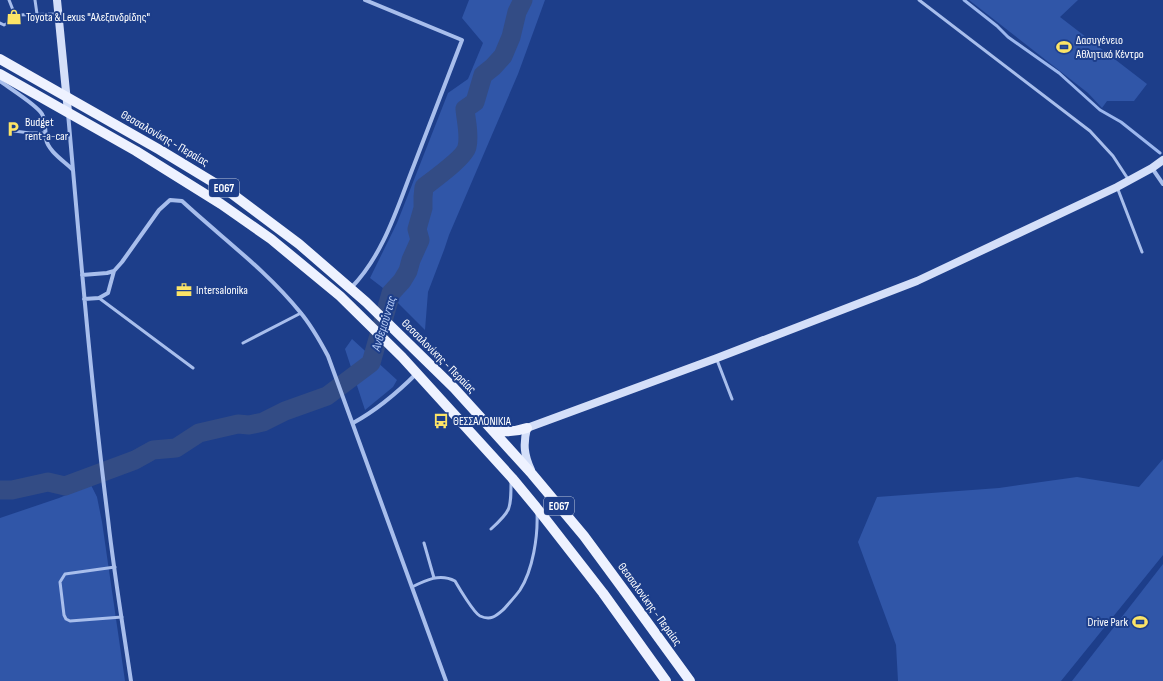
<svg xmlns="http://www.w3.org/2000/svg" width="1163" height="681" font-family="'Sofia Sans Condensed',sans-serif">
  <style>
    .green { fill: #3056a8 }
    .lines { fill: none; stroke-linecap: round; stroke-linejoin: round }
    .stream { stroke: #9cb7ee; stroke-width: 3 }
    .river { stroke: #334c85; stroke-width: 19 }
    .lane { stroke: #a8beec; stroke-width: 3 }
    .street { stroke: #a8beec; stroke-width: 4 }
    .secondary { stroke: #d4dff9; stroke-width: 8 }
    .primary { stroke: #eef2ff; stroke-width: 10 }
    .labels { text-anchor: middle; stroke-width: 4; stroke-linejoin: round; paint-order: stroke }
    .shield { fill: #1d3e8a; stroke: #bbc5dc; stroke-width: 1 }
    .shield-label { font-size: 11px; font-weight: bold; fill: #fff }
    .poi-label { font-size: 12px; fill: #fff; stroke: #1d3e8a; text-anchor: start }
    .street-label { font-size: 12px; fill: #fff; stroke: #1d3e8a }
    .water-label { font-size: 13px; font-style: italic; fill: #b4c9f3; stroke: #1d3e8a }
  </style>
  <rect width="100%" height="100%" fill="#1d3e8a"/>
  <!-- green -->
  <path class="green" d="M469 0H545L518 74 449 235 444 250 428 292 425 330 383 288 370 278 397 223 448 93 468 79 483 43 462 18Z
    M969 0H1078L1060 17 1147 84 1134 101H1107L1102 108 1088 93Z
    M352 339 397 380 393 387 365 410 345 349Z
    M1163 459V555L1061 681H898L896 645 858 542 877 497 999 488 1077 477 1139 487Z
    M91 485 97 497 102 522 125 681H0V518L59 498Z
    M1163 564V681H1072Z"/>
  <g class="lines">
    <!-- stream -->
    <path class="stream" d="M964 0 997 26 1008 37 1059 73 1100 110 1121 122 1160 153"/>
    <!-- river -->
    <path class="river" d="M0 490H12L48 482 65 486 135 460 153 450 176 448 199 433 238 424 249 425 263 422 285 411 327 396 371 363 391 293 402 281 408 271 411 260 420 240 417 229 423 208V197L424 187C433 180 465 157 467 147 470 135 466 121 465 109L475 102 483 75 493 67 503 56 511 37 517 12 523 0"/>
    <!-- lane -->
    <path class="lane" d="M9 0 15 15
      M35 0 37 14
      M919 0 1090 131 1113 156 1128 179
      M0 23 4 25 12 21 15 15 57 14
      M14 131 30 133H46
      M1117 187 1142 252
      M99 298 193 368
      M243 343 301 313
      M717 360 732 399
      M491 529C511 511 511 509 511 482
      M424 543 434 578
      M115 567 65 574 60 582 64 615 66 619 70 621 122 617
      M412 587C426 580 440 573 455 581 459 588 474 613 480 616 491 621 496 616 504 609 509 603 515 597 520 590 533 570 538 536 537 513"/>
    <!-- street -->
    <path class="street" d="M0 81C9 88 37 105 42 114 46 121 45 131 46 139 48 151 64 161 72 169
      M68 113C80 249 91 384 108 519 114 573 123 627 131 681
      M1152 168 1163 184
      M82 275 107 273 114 271 122 262 159 210 170 200 182 201C222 238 266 270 300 312 311 325 320 341 328 356L446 681
      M351 288C384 254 397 208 414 165 430 123 446 82 462 40L365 0
      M84 299 99 298 108 293 114 271
      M353 423C377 410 397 393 417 373"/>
    <!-- secondary -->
    <path class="secondary" d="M57 0 68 112
      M531 470C524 455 523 444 527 428L717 358 917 281 1117 187 1152 168 1163 160"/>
    <!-- primary -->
    <path class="primary" d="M0 59 160 150 231 193 299 244 366 302 454 388 532 474 584 536 626 593 690 681
      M0 74 136 151 221 204 271 239 340 296 402 357 512 478 536 507 603 593 666 681
      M492 429C505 433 515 432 527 428"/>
  </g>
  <!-- icons -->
  <defs>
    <symbol id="shop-bare" viewBox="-9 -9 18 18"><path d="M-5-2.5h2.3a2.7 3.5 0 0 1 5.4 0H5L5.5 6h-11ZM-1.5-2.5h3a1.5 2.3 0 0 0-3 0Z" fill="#fce467" stroke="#1d3e8a" stroke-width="2.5" paint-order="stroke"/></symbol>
    <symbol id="stadium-bare" viewBox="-9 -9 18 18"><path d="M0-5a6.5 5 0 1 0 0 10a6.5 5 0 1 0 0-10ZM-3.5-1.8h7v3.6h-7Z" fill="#fce467" stroke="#1d3e8a" stroke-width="2.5" paint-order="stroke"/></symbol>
    <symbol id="parking-bare" viewBox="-9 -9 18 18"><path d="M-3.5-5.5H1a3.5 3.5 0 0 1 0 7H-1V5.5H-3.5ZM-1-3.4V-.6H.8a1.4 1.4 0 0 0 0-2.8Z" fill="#fce467" stroke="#1d3e8a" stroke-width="2.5" paint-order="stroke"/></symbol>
    <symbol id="office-bare" viewBox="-9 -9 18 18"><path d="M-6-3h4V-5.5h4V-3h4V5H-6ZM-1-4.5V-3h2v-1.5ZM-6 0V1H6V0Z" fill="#fce467" stroke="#1d3e8a" stroke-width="2.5" paint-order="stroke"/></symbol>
    <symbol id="bus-bare" viewBox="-9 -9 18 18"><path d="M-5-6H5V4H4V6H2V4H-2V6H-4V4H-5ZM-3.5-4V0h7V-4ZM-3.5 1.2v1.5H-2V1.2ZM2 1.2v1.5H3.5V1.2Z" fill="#fce467" stroke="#1d3e8a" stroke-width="2.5" paint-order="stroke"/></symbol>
  </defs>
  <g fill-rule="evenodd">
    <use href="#shop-bare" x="3" y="6" width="22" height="22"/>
    <use href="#stadium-bare" x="1053" y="36" width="22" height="22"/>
    <use href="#parking-bare" x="2" y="118" width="22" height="22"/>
    <use href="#office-bare" x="173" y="279" width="22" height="22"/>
    <use href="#bus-bare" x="430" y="410" width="22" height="22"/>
    <use href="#stadium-bare" x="1129" y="611" width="22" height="22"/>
  </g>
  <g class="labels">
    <!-- shield labels -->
    <g class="shield">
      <rect x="209" y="179" width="30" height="18" rx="3"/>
      <rect x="544" y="497" width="30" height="18" rx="3"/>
    </g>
    <g class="shield-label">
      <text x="224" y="192">ΕΟ67</text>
      <text x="559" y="510">ΕΟ67</text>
    </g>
    <!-- poi labels -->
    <g class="poi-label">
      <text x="26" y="21">Toyota &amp; Lexus "Αλεξανδρίδης"</text>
      <text x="1076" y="44">Δασυγένειο<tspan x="1076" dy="14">Αθλητικό Κέντρο</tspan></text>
      <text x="25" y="126">Budget<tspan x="25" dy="14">rent-a-car</tspan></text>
      <text x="196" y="294">Intersalonika</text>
      <text x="453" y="425">ΘΕΣΣΑΛΟΝΙΚΙΑ</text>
      <text x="1128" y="626" text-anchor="end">Drive Park</text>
    </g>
    <!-- street labels -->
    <g class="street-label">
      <text transform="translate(165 138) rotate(30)" y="4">Θεσσαλονίκης - Περαίας</text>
      <text transform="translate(439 356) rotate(45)" y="4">Θεσσαλονίκης - Περαίας</text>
      <text transform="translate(650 604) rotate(54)" y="4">Θεσσαλονίκης - Περαίας</text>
    </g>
    <!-- water labels -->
    <g class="water-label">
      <text transform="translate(383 323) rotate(-73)" y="5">Ανθεμούντας</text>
    </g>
  </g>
</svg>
